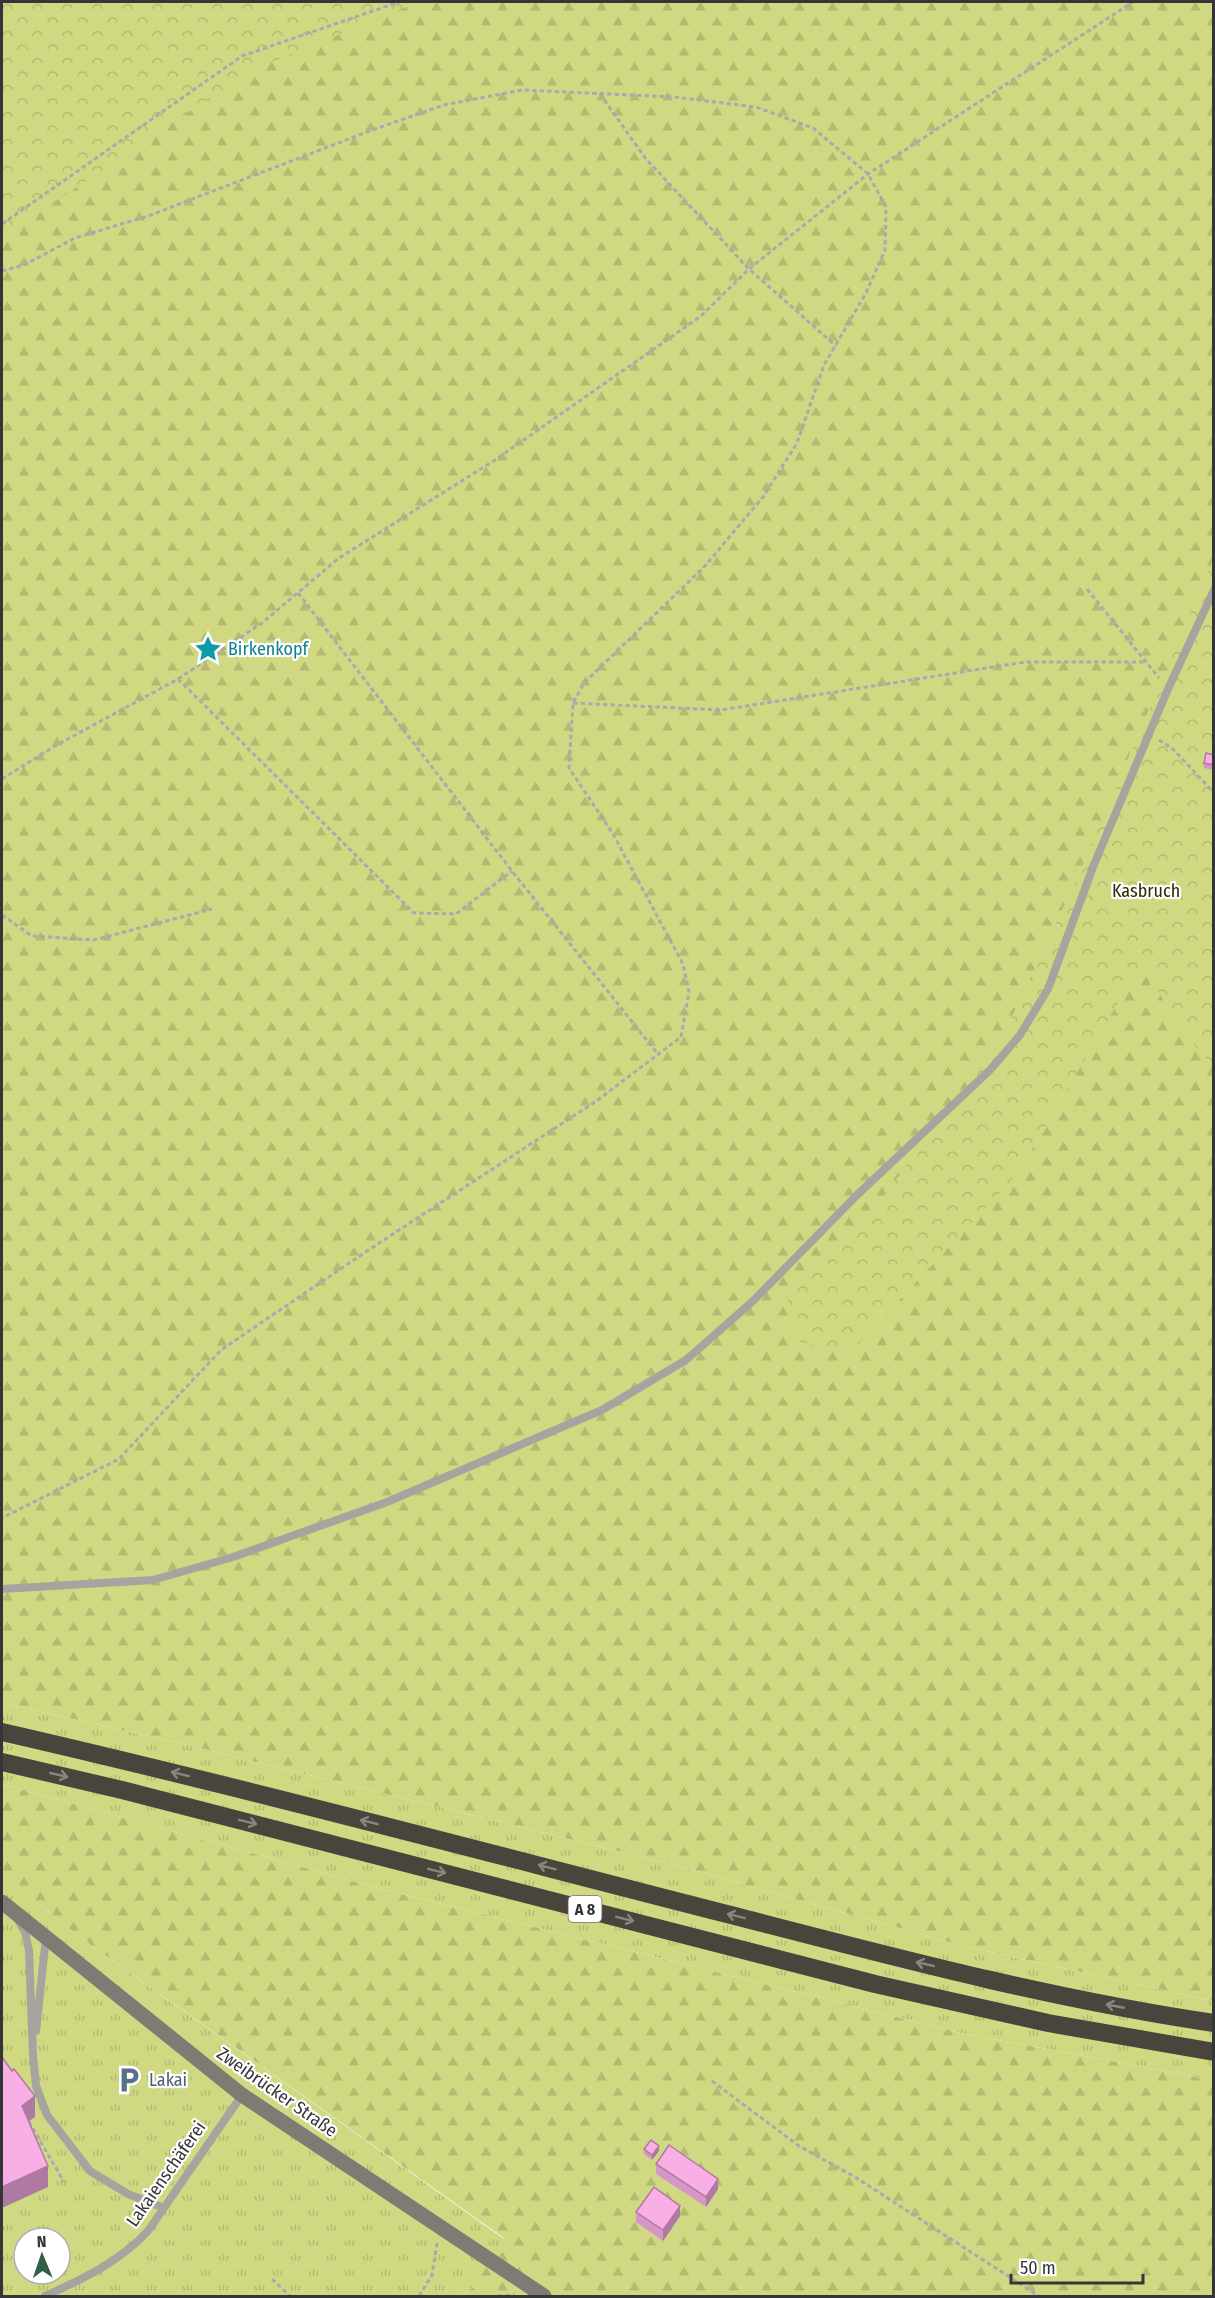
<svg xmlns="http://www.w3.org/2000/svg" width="1215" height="2298" font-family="'Fira Sans Condensed',sans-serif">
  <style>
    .grass { fill: url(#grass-tufts); fill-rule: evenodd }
    .forest { fill: url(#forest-firs) }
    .park { fill: url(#park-crowns) }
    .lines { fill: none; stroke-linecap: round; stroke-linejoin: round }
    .path { stroke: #a9aaaf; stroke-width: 3; stroke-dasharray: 4.5 3; stroke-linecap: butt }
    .service { stroke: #a6a49f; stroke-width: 8 }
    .secondary { stroke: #7d7b74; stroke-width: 15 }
    .motorway { stroke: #49453d; stroke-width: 18 }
    .wall { fill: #d696c6 }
    .shaded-wall { fill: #ae7aa1 }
    .building { fill: #f9afe6; stroke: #ae7aa1; stroke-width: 1.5 }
    .oneway { stroke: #898681 }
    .labels { text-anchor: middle; stroke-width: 4.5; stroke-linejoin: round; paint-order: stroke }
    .shield { fill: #fff; stroke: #717274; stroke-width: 1.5 }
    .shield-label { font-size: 16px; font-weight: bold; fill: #343539 }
    .culture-label { font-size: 18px; fill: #0d838f; stroke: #fff; text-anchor: start }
    .park-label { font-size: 18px; fill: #2a2c06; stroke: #fff }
    .service-label { font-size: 18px; fill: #4e5e75; stroke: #fff; text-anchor: start }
    .street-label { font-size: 18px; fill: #343539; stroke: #fff }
  </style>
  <defs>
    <pattern id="grass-tufts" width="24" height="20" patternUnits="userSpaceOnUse" patternTransform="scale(1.5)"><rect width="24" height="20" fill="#d1d882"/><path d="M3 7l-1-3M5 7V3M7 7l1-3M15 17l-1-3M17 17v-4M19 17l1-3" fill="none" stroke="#b4ba71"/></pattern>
    <pattern id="forest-firs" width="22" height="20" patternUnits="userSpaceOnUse" patternTransform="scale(1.5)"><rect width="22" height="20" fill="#d1d882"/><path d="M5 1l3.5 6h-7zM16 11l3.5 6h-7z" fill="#b4ba71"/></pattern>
    <pattern id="park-crowns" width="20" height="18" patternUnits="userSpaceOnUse" patternTransform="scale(1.5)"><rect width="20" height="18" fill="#d1d882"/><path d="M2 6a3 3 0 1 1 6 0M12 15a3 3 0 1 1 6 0" fill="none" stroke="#b4ba71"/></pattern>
  </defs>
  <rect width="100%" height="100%" fill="#f9faff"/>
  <!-- grass -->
  <path class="grass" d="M2 1703 171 1741 671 1864 967 1947 1213 2001V2080L961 2033 385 1890 2 1784Z
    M2 1874 81 1938 504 2239 475 2286 459 2296H2ZM24 2238H60V2274H24Z"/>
  <!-- forest -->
  <path class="forest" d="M198 2H1213V2001L967 1947 671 1864 171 1741 2 1703V60Z
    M2 1784 385 1890 961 2033 1213 2080V2296H459L475 2286 504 2238 81 1938 2 1874Z"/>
  <!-- park -->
  <path class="park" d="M2 2H418L248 72 2 237Z
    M1213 559V1068L1170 1014 1143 960 1019 1172 851 1352 798 1342 787 1297 879 1202 999 1044 1078 876Z"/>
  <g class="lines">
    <!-- path -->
    <path class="path" d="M600 94 646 159 749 269 836 346
      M2 224 242 56 399 2
      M2 271 24 265 75 238 148 216 372 130 444 105 522 90 674 97 756 107 813 128 868 174 886 207 885 250 866 293 824 365 797 443 763 497 705 566 584 683 573 703 569 768 613 834 683 964 689 992 681 1037 595 1102 364 1253 221 1350 119 1459 2 1518
      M1087 589 1159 678
      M298 593 512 871 657 1053
      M178 679 414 913 456 914 512 871
      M573 703 721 710 1025 662H1145
      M1159 740 1173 749 1214 793
      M2 779 55 746 178 679 262 623 339 558 495 460 701 316 749 269 868 174 1133 2
      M2 915 32 936 94 940 212 909
      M712 2081 799 2146 855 2177 1039 2296
      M29 2122 64 2182
      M272 2279 290 2296
      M419 2296 432 2275 437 2243
      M498 2296 514 2295"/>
    <!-- service -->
    <path class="service" d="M2 1589 153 1580 233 1557 387 1502 602 1410 686 1360 753 1301 857 1195 990 1070 1020 1035 1048 989 1093 867 1168 689 1214 590
      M18 1920 25 1932 29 1950 33 2055 36 2086 47 2115 90 2171 128 2194 164 2208
      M36 2031 46 1937
      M45 2296C83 2279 119 2262 148 2231L242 2095"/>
    <!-- secondary -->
    <path class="secondary" d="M2 1902 242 2095 544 2296"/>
    <!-- motorway -->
    <path class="motorway" d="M2 1732C246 1788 488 1853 731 1915 890 1956 1050 1999 1214 2023
      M2 1762 122 1790 875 1984 1048 2023 1214 2052"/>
  </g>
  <!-- wall -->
  <path class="wall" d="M1214 755V770L1204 768V763Z
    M644 2149 659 2151 652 2160 644 2154Z
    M656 2164 718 2189 706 2207 656 2174Z
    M636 2212 680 2216 663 2241 636 2222Z"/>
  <!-- shaded-wall -->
  <path class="shaded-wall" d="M35 2096V2117L22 2126V2106Z
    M659 2146V2151L652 2160V2155Z
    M48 2166V2187L2 2208V2187Z
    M718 2179V2189L706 2207V2197Z
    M680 2206V2216L663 2241V2230Z"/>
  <!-- building -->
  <path class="building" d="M1206 753 1214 755V765L1204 763Z
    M2 2057 12 2071 14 2069 35 2096 22 2106 48 2166 2 2187Z
    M651 2140 659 2146 652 2155 644 2149Z
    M669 2145 718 2179 706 2197 656 2164Z
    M654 2187 680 2206 663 2230 636 2212Z"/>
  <!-- one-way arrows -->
  <defs><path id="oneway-shaft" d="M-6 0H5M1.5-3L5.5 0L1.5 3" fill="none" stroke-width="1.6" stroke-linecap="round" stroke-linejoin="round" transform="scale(1.5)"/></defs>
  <g class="oneway">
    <use href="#oneway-shaft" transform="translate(180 1774) rotate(-166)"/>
    <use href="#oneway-shaft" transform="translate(59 1775) rotate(13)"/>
    <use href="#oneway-shaft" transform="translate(248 1822) rotate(14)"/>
    <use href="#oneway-shaft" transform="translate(369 1822) rotate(-166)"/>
    <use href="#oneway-shaft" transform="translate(547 1867) rotate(-165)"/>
    <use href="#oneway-shaft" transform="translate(437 1871) rotate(14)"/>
    <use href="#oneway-shaft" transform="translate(736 1916) rotate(-166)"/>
    <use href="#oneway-shaft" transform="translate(625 1919) rotate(14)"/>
    <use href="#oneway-shaft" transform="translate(925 1964) rotate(-167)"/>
    <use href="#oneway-shaft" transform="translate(1115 2006) rotate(-169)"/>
  </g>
  <!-- icons -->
  <defs>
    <symbol id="sight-bare" viewBox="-9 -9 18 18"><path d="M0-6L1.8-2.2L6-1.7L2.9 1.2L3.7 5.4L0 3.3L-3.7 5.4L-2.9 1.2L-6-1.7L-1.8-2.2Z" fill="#0f9aa8" stroke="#fff" stroke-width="2.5" paint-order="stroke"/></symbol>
    <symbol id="parking-bare" viewBox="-9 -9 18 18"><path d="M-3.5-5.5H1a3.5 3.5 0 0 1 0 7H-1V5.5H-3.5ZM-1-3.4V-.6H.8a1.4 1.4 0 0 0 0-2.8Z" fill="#5c6f8a" stroke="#fff" stroke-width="2.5" paint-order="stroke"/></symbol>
  </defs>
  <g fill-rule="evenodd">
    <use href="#sight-bare" x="189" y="630" width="38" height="38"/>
    <use href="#parking-bare" x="110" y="2061" width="38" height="38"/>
  </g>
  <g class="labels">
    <!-- shield labels -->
    <rect class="shield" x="568.5" y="1896" width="33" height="26" rx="4.5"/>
    <g class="shield-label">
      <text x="585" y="1915">A 8</text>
    </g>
    <!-- culture labels -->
    <g class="culture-label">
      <text x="228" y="655">Birkenkopf</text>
    </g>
    <!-- park labels -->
    <g class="park-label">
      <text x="1146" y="897">Kasbruch</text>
    </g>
    <!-- service labels -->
    <g class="service-label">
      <text x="149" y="2086">Lakai</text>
    </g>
    <!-- street labels -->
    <g class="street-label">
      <text transform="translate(277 2092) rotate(35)" y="6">Zweibrücker Straße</text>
      <text transform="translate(166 2174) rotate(-55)" y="6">Lakaienschäferei</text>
    </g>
  </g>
  <!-- border -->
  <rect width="1215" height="2298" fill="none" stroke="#343539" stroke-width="6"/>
  <!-- north arrow -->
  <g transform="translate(42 2256) rotate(358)"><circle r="28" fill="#ffffff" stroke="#aeaeb0" stroke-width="1.5"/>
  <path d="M0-4.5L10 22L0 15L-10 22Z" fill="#2f6146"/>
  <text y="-9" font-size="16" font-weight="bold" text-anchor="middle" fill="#343539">N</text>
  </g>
  <!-- scale -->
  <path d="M1011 2274v9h132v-9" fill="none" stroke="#343539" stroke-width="3"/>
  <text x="1020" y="2274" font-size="18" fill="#343539" stroke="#ffffff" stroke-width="4.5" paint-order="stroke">50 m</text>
</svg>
